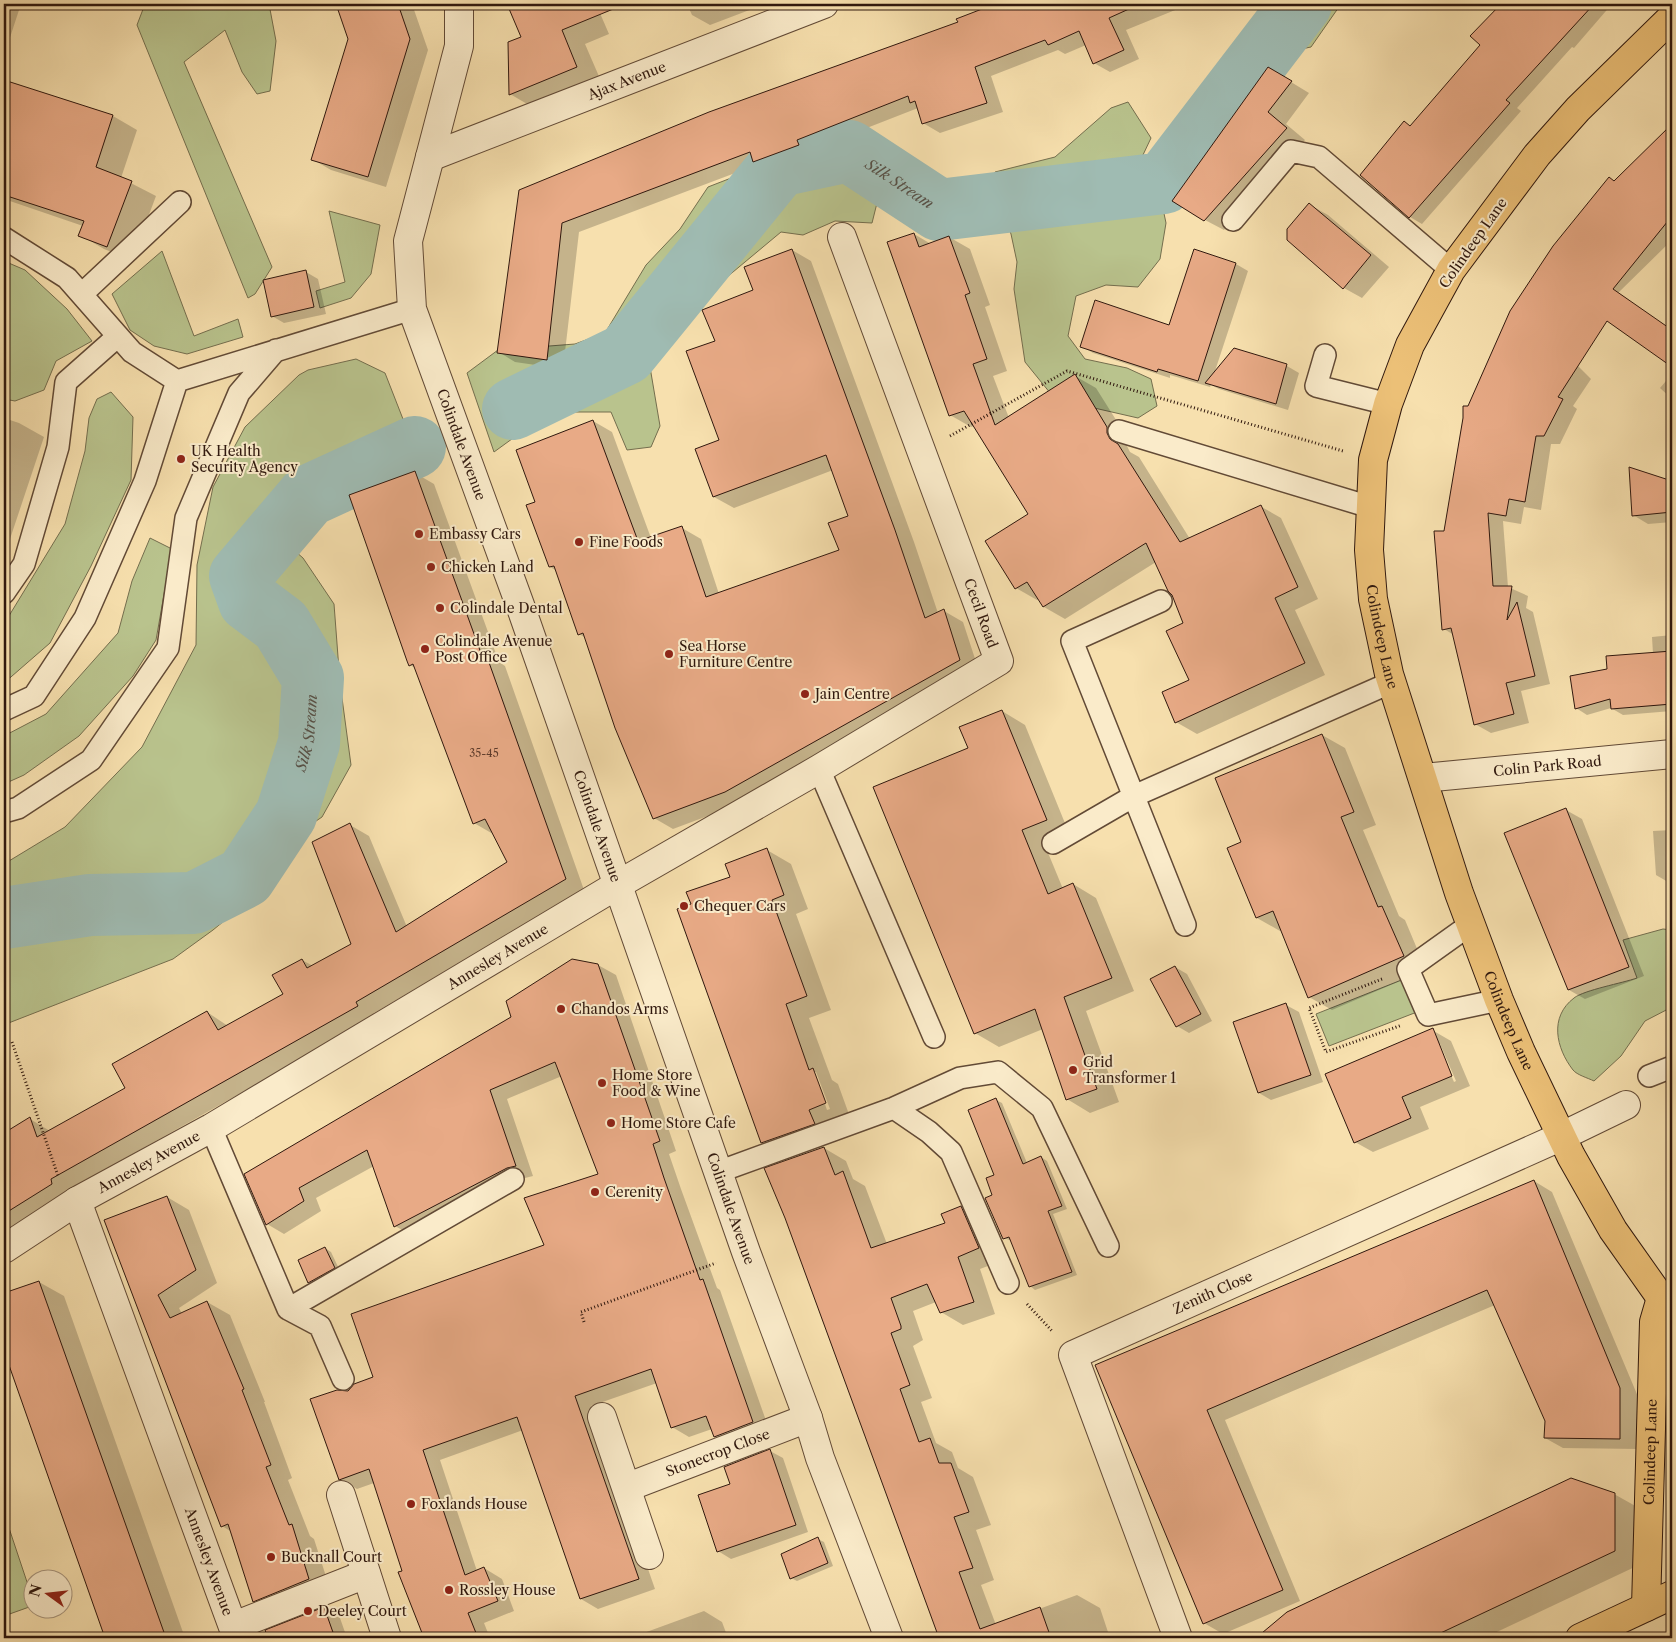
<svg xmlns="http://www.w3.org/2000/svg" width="1676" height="1642" font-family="'Libre Caslon Text',serif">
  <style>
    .green { fill: #b9c38d; stroke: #746e4e }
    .shadow { fill: #0003; fill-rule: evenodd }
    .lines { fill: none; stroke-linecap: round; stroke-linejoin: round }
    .river { stroke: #9fbbb2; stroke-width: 62 }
    .building { fill: #e8aa86; stroke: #30180e }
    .service-casing { stroke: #624a36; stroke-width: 24 }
    .minor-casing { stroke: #624a36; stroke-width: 30 }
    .tertiary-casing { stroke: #624a36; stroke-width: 30 }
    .primary-casing { stroke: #30180e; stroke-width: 30 }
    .path { stroke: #30180e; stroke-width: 3; stroke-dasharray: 1 2.5; stroke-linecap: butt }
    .service { stroke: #faebca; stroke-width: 21 }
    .minor { stroke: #faebca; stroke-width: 28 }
    .tertiary { stroke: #faebca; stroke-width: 28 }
    .primary { stroke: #ecc077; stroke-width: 28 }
    .poi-dot { fill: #8f2418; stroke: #faebca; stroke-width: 2 }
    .labels { text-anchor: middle; stroke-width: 4; stroke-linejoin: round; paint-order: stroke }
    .number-label { font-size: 11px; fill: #5e3c2c }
    .street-label { font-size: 14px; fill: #30180e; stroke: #faebca }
    .poi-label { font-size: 14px; fill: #30180e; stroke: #faebca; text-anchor: start }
    .water-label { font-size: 15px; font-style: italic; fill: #575147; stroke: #faebca }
  </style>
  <rect width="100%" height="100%" fill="#f7e0ae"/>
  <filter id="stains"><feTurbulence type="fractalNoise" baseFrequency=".004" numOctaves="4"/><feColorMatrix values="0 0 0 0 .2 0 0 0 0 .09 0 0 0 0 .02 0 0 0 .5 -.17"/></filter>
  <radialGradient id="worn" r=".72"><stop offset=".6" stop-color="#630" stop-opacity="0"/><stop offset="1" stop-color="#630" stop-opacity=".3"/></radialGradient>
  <!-- green -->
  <path class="green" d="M145 4H269L276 41 270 91 257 94 242 72 225 30 184 62 272 267 255 294 248 298 137 25Z
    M1273 4H1341L1311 47 1282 53 1264 62 1162 204 1166 223 1160 259 1138 287 1106 285 1076 296 1068 336 1085 359 1127 368 1151 379 1157 406 1138 418 1055 399 1025 362 1014 289 1017 262 1011 234 994 191 995 172 1055 157 1111 108 1128 102 1151 138 1142 157 1180 140Z
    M798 152 861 177 877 203 872 223 835 221 803 235 781 232 691 307 650 367 660 426 651 447 627 450 611 412H575L527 428 494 452 467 373 498 350 575 344 605 333 646 265 680 229 708 187Z
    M329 211 380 225 371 274 351 298 320 308 316 291 345 282Z
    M162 251 194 336 238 319 243 337 187 354 154 346 130 330 112 294Z
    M4 261 25 270 67 309 92 341 56 361 44 390 15 401 4 399Z
    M356 359 385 373 410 437 335 468 290 492 266 526 303 558 334 604 340 683 351 765 322 817 254 863 257 894 213 930 173 959 6 1024 4 1028V864L65 827 142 747 196 645 197 565 213 487 245 427 299 375 308 370Z
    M111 392 133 417 131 480 91 566 50 643 4 683V624L65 524 85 451 89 418 97 399Z
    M150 538 172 549 156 640 133 676 79 736 24 775 4 784V736L46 714 118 633 132 581Z
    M1663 929 1672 930V1007L1645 1021 1621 1056 1594 1081C1588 1078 1577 1075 1573 1070 1556 1048 1549 1017 1574 998 1584 990 1623 983 1637 978L1623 940Z
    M1404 979 1417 1012 1329 1046 1316 1014Z
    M4 1513 32 1597V1606L4 1616Z"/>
  <!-- shadow -->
  <path class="shadow" d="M4 4 19 10 4 56Z
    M337 4H412L428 50 386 187 331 170 312 159 349 39Z
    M508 4H596L609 34 585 44 601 81 534 108 510 94 522 38Z
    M687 4H765L710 25 692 15Z
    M999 4H1190L1126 30 1139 59 1110 72 1094 63 1086 45 1065 54 1058 50 991 76 1003 112 940 133 923 123 918 108 813 149 814 154 771 170 759 164 579 232 563 369 515 362 499 352 520 190 959 22 958 19Z
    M1506 4H1612L1574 48 1572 47 1517 108 1521 111 1422 224 1410 217 1411 127 1481 45Z
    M1268 68 1309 93 1286 124 1305 140 1224 230 1205 220Z
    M4 81 113 116 137 130 121 178 156 196 132 260 104 249 80 235 83 226 4 199Z
    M1672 126V240L1561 349 1591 379 1573 406 1577 409 1560 444H1551L1541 510 1524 507 1521 524 1503 521 1508 587 1528 596 1526 608 1533 612 1550 684 1521 691 1529 723 1491 733 1475 724 1454 635 1444 629 1445 533 1469 407 1615 182Z
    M1310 205 1328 215 1389 267 1362 298 1344 288Z
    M914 234 931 244 949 237 970 249 990 305 985 307 1007 371 993 376 1009 418 1075 376 1096 388 1128 439 1127 446 1130 452 1139 457 1190 539 1260 506 1281 518 1318 599 1295 610 1325 675 1197 734 1176 722 1191 680 1184 624 1173 595 1156 562 1065 619 1044 607 1040 599 1037 600 1016 588 987 541 1030 514 975 426 971 427 950 415Z
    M792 250 811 261 914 542 938 613 944 611 963 622 979 671 745 802 673 829 654 818 586 638 579 634 557 571 550 567 537 503 593 421 612 432 651 538 682 528 701 539 719 594 840 551 849 516 833 470 734 508 714 497 696 450 721 441 716 341 754 291Z
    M1195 251 1236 264 1248 271 1214 374 1234 350 1287 366 1299 373 1288 410 1219 389 1211 385 1210 387 1170 375V378L1093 353 1081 346 1170 326Z
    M306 272 318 279 326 314 284 323 272 316Z
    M1672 374V399L1660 388Z
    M4 418 19 423 44 437 4 557Z
    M1630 469 1672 483V522L1648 524 1633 515Z
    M415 473 434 484 499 662 505 666 584 890 374 1013 376 1017 69 1190 71 1195 4 1236V1135L30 1119 50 1131 127 1088 207 1012 228 1026 284 994 302 960 313 966 353 945 350 825 369 836 407 927 509 863 493 834 474 823 417 669 410 665Z
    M1672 635V711L1623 715 1611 708 1587 715 1576 708 1609 670 1653 654 1652 637Z
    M1002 711 1025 725 1069 833 1044 843 1063 889 1073 884 1096 898 1134 991 1086 1011 1119 1102 1090 1113 1067 1099 1043 1029 999 1047 975 1033 969 749Z
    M1322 735 1345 748 1376 825 1363 830 1399 916 1405 920 1426 970 1332 1010 1309 997 1282 930 1280 931 1257 918 1243 843Z
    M1566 810 1582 819 1644 976 1585 999 1569 990Z
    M1672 830V881L1668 882 1656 875 1653 831Z
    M767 850 791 864 808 909 796 914 831 1010 809 1018 832 1080 838 1084 850 1117 787 1156 763 1142 692 905ZM814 1072H816L830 1109 827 1110Z
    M598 965 616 975 676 1151 669 1154 681 1189 717 1288 720 1290 770 1432 732 1447 715 1437 712 1429 689 1437 672 1427 657 1383 591 1406 655 1589 598 1609 581 1599 523 1430 440 1460 477 1571 484 1568 502 1579 514 1611 484 1623 490 1638H426L400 1573 403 1572 374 1483 357 1489 340 1479 348 1392 375 1378 545 1245 600 1175 562 1076 507 1099 533 1176 525 1178 413 1236 395 1226 374 1166 316 1198 321 1211 284 1234 267 1224 246 1175Z
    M1175 967 1187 974 1212 1021 1189 1033 1177 1026Z
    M1286 1005 1299 1012 1323 1082 1271 1100 1259 1093Z
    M1432 1030 1451 1041 1470 1086 1420 1107 1429 1129 1373 1152 1355 1142ZM1438 1044H1440L1456 1081 1454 1082Z
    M996 1100 1002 1103 1027 1163 1041 1157 1047 1161 1067 1209 1053 1214 1077 1275 1035 1290 1030 1286 1012 1241 1004 1238 994 1196Z
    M824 1148 846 1161 853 1179 865 1186 887 1244 947 1223 961 1208 983 1221 1001 1261 980 1269 995 1314 963 1325 941 1312 936 1302 913 1311 923 1340 913 1346 932 1398 921 1402 936 1443 952 1452 958 1468 973 1477 991 1525 976 1530 994 1580 981 1585 996 1625 1077 1595 1100 1608 1110 1638H940L786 1218Z
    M1534 1181 1552 1192 1639 1399 1638 1449 1563 1448 1545 1438 1546 1421 1495 1305 1225 1420 1300 1601 1223 1634 1204 1623 1097 1365Z
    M167 1197 189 1210 217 1283 179 1308 182 1314 207 1302 230 1315 265 1402H264L292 1478 288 1480 310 1536 314 1539 331 1592 276 1614 254 1601 232 1532 222 1526 105 1221Z
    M325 1248 331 1252 340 1271 315 1285 309 1282Z
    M39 1282 64 1296 185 1638H107L4 1347V1295Z
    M770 1451 783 1458 808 1532 731 1559 718 1551 732 1485Z
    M1614 1494 1639 1508V1565L1484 1638H1257L1288 1613Z
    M818 1539 824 1542 833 1566 797 1581 791 1578Z
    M324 1609 340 1618 347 1638H270L267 1631Z
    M704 1611 722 1622 728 1638H630Z"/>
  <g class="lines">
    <!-- river -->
    <g class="river">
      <path id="s1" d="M513 409 626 354 779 166 849 151 939 210 1164 183 1301 4"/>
      <path id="s2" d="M4 918 90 905 194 903 245 877 286 815 309 743 313 678 281 625 249 601 240 576 308 496 415 447"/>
    </g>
  </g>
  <!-- building -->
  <path class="building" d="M336 4H398L410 39 368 177 311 160 348 39Z
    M507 4H623V5L562 30 577 67 509 95 508 42 521 37Z
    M995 4H1140L1109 18 1124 50 1093 64 1079 31 1048 45 1045 40 975 67 987 103 922 124 915 101 910 103 908 96 797 140 799 145 753 162 750 152 562 223 547 360 497 353 519 190 709 112 958 22 956 19Z
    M1501 4H1594L1506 100 1510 103 1409 218 1360 175 1404 121 1410 126 1480 45 1470 36Z
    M1268 67 1292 81 1268 112 1287 128 1204 221 1172 201Z
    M4 80 113 115 96 167 132 181 107 247 78 236 84 221 4 195Z
    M1672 124V216L1613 289 1672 330V367L1607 321 1558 397 1563 399 1544 436H1536L1525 502 1509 499 1506 516 1488 513 1493 586H1512L1507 620 1517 602 1535 676 1506 683 1514 714 1474 725 1451 628 1442 630 1434 531H1444L1463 418V406H1468L1510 311 1553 246 1609 177 1614 181Z
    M1309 203 1371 255 1343 289 1287 240V229Z
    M914 233 919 247 949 236 970 293 965 295 987 359 973 364 995 425 1075 374 1107 427V433L1110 439 1118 444 1180 542 1261 505 1298 587 1275 598 1305 663 1175 723 1162 692 1189 680 1166 631 1183 623 1172 595 1168 591 1146 543 1043 607 1027 582 1015 589 985 541 1028 514 964 411 949 416 887 242Z
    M792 249 895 530 925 618 944 609 960 660 725 792 653 819 615 728 583 633 578 635 554 566 549 567 526 505 535 502 516 450 593 420 638 541 682 526 706 597 839 550 828 523 848 516 826 455 713 497 695 449 719 440 686 351 715 341 702 310 753 290 744 267Z
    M1194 249 1236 263 1198 381 1158 369 1157 372 1080 347 1095 300 1169 325Z
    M306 270 314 307 271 317 263 280Z
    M1234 348 1287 364 1276 404 1205 383Z
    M1629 467 1672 481V512L1632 516Z
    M415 471 482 656 486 654 566 879 356 1002 358 1006 51 1179 52 1184 4 1214V1133L30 1117 37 1137 125 1088 112 1064 207 1011 218 1030 283 994 272 975 302 959 307 968 351 944 312 842 350 823 396 932 507 862 485 819 473 824 413 664 409 666 407 661 349 495Z
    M1672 651V704L1611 709 1610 699 1575 709 1570 676 1607 669 1606 656Z
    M1002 710 1047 820 1022 830 1048 894 1073 883 1112 978 1064 997 1097 1089 1066 1100 1035 1009 974 1034 873 787 968 748 959 727Z
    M1322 734 1354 812 1341 817 1378 907 1382 906 1404 956 1308 998 1273 911 1256 918 1227 848 1241 842 1215 778Z
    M1566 808 1629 967 1568 990 1504 833Z
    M767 848 784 895 772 900 807 996 786 1004 809 1070 813 1068 826 1103 809 1110 815 1124 761 1143 677 909 691 904 686 892 730 877 725 864Z
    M572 959 598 964 660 1141 653 1144 664 1178 700 1280 703 1279 753 1422 714 1437 706 1416 671 1428 651 1369 575 1396 639 1579 580 1599 517 1417 423 1450 465 1575 484 1567 498 1601 468 1613 478 1638H424L398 1572 402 1571 369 1469 339 1480 310 1399 337 1390 348 1391 354 1384 373 1377 351 1314 544 1245 524 1198 598 1174 555 1062 490 1090 516 1166 507 1168 394 1227 367 1150 299 1188 304 1201 266 1225 244 1174 511 1017 506 1001Z
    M1175 966 1201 1014 1176 1027 1150 979Z
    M1286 1003 1311 1075 1258 1093 1233 1022Z
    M1433 1028 1452 1076 1402 1097 1411 1118 1354 1143 1325 1074Z
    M996 1098 1023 1164 1041 1156 1062 1206 1048 1211 1072 1272 1029 1287 1009 1237 1003 1239 985 1198 992 1195 986 1178 994 1175 968 1110Z
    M824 1147 835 1175 843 1171 871 1248 945 1223 941 1214 961 1206 979 1248 958 1257 974 1302 940 1313 927 1284 891 1298 901 1326V1329L891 1333 910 1385 900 1389 919 1442 930 1438 939 1463H951L969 1512 954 1517 973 1568 959 1572 980 1629 1040 1607 1051 1638H939L785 1218 764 1168Z
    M1534 1180 1620 1388V1439L1544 1438 1545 1421 1487 1290 1207 1410 1283 1590 1203 1624 1095 1365Z
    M167 1196 196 1270 158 1295 170 1318 207 1301 244 1389 242 1390 271 1465 266 1467 289 1525 292 1524 309 1579 253 1602 228 1524 221 1527 104 1220Z
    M325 1247 335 1268 308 1283 298 1260Z
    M39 1281 166 1638H105L4 1351V1293Z
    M770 1449 796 1525 717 1552 698 1495 730 1484 724 1467Z
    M1571 1478 1615 1493V1551L1430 1638H1256L1287 1612Z
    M818 1537 828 1563 790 1579 781 1554Z
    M324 1607 335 1638H268L265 1630Z"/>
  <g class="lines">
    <defs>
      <path id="service" d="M1233 220 1291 151 1319 157 1451 270
        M4 238 67 278 132 352 177 381 412 309
        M82 294 180 202
        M1325 355 1316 386 1388 404
        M1119 431 1370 507
        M4 593 24 564 58 447 66 382 118 336
        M1161 601 1072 641 1185 925
        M4 710 34 696 85 618 145 481 177 381
        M819 769 934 1037
        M4 812 18 808 91 760 168 648 186 518 239 393 276 350
        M1053 843 1134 796 1392 682
        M1471 924 1408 969 1428 1015 1499 1000
        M1649 1076 1672 1067
        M894 1108 929 1132 951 1152 1008 1283
        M211 1128 288 1309 320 1326 343 1379
        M718 1172 894 1108 960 1078 998 1072 1042 1108 1108 1246
        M288 1309 513 1179"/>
      <g id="minor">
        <path id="s3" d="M430 157 824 4"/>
        <path id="s4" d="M1423 778 1672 754"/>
        <path id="s5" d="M77 1201 237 1638"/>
        <path id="s6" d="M4 1249 77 1201 211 1128 619 884 819 769 999 661 842 237"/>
        <path d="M602 1417 649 1555"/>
        <path id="s7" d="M628 1487 808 1418"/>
        <path d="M341 1495 387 1638"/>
        <path d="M234 1626 366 1574"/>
        <path id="s8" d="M1178 1638 1073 1355 1560 1137 1626 1105"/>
      </g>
      <g id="tertiary">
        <path id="s9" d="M459 4V46L408 241 412 309 520 605 746 1252 808 1418 820 1458 889 1638"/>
      </g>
      <g id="primary">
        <path id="s10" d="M1672 17 1578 109 1537 155 1451 270 1410 345 1388 404 1373 460 1369 550 1373 599 1389 674 1459 893 1499 1000 1521 1052 1571 1156 1613 1230 1661 1298 1672 1308"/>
        <path id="s11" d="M1646 1607 1654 1322 1661 1298"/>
        <path d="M1580 1638 1672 1595"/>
      </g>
    </defs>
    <!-- service casing -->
    <use href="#service" class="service-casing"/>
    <!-- minor casing -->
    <use href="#minor" class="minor-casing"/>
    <!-- tertiary casing -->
    <use href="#tertiary" class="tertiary-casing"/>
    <!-- primary casing -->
    <use href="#primary" class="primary-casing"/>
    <!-- path -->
    <path class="path" d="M950 436 1067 371 1343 451
      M1382 979 1309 1008 1326 1052 1402 1025
      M12 1042 58 1176
      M1027 1304 1053 1332
      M584 1322 581 1312 716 1263"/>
    <!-- service -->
    <use href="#service" class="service"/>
    <!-- minor -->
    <use href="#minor" class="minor"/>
    <!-- tertiary -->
    <use href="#tertiary" class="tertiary"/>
    <!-- primary -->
    <use href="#primary" class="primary"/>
  </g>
  <!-- markers -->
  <g class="poi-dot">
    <circle cx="181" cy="459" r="5"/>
    <circle cx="419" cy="534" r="5"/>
    <circle cx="579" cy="542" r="5"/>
    <circle cx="431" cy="567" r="5"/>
    <circle cx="440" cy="608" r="5"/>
    <circle cx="425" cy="649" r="5"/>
    <circle cx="669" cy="654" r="5"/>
    <circle cx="805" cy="694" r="5"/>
    <circle cx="684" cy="906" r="5"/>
    <circle cx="561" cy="1009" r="5"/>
    <circle cx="1073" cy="1070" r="5"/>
    <circle cx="602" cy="1083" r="5"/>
    <circle cx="611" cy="1123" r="5"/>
    <circle cx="595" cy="1192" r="5"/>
    <circle cx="411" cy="1504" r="5"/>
    <circle cx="271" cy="1557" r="5"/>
    <circle cx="449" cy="1590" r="5"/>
    <circle cx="308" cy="1611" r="5"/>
  </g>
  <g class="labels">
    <!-- number labels -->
    <g class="number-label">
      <text x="484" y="757">35-45</text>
    </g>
    <!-- street labels -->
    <g class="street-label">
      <text dy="5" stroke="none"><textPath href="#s3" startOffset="211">Ajax Avenue</textPath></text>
      <text transform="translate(1473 243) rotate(-55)" y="5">Colindeep Lane</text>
      <text dy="5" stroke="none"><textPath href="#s9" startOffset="456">Colindale Avenue</textPath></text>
      <text transform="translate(981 613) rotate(70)" y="5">Cecil Road</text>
      <text dy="5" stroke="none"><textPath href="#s10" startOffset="721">Colindeep Lane</textPath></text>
      <text dy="5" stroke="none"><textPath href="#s4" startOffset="125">Colin Park Road</textPath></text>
      <text dy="5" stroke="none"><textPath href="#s9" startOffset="861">Colindale Avenue</textPath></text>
      <text dy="5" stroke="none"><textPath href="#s6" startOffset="574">Annesley Avenue</textPath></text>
      <text dy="5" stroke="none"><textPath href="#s10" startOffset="1126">Colindeep Lane</textPath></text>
      <text dy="5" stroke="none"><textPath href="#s6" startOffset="169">Annesley Avenue</textPath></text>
      <text dy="5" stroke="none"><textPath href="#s9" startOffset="1266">Colindale Avenue</textPath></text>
      <text dy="5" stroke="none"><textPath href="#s8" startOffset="455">Zenith Close</textPath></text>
      <text dy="5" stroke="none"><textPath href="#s11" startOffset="155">Colindeep Lane</textPath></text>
      <text dy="5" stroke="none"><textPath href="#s7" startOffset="96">Stonecrop Close</textPath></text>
      <text dy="5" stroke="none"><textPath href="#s5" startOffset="384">Annesley Avenue</textPath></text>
    </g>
    <!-- poi labels -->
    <g class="poi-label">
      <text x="191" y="456">UK Health<tspan x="191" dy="16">Security Agency</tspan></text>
      <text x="429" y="539">Embassy Cars</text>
      <text x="589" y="547">Fine Foods</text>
      <text x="441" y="572">Chicken Land</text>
      <text x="450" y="613">Colindale Dental</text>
      <text x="435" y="646">Colindale Avenue<tspan x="435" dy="16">Post Office</tspan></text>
      <text x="679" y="651">Sea Horse<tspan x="679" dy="16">Furniture Centre</tspan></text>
      <text x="815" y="699">Jain Centre</text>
      <text x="694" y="911">Chequer Cars</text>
      <text x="571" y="1014">Chandos Arms</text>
      <text x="1083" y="1067">Grid<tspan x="1083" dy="16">Transformer 1</tspan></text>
      <text x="612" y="1080">Home Store<tspan x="612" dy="16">Food &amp; Wine</tspan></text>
      <text x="621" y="1128">Home Store Cafe</text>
      <text x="605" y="1197">Cerenity</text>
      <text x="421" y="1509">Foxlands House</text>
      <text x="281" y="1562">Bucknall Court</text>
      <text x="459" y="1595">Rossley House</text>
      <text x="318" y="1616">Deeley Court</text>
    </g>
    <!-- water labels -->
    <g class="water-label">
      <text dy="5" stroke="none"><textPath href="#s1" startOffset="500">Silk Stream</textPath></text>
      <text dy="5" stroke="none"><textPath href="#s2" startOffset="408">Silk Stream</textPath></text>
    </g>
  </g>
  <!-- margin -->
  <rect width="1676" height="1642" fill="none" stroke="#f7e0ae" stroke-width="20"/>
  <rect x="5" y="5" width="1666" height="1632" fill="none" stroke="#30180e" stroke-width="2.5"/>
  <rect x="10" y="10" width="1656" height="1622" fill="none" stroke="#30180e"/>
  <!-- north arrow -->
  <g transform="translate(48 1594) rotate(285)"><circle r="24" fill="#faebca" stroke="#a9977f"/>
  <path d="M0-4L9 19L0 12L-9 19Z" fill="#8f2418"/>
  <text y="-8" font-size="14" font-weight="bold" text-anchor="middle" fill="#30180e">N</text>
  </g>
  <rect width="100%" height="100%" filter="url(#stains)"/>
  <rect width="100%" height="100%" fill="url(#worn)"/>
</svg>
